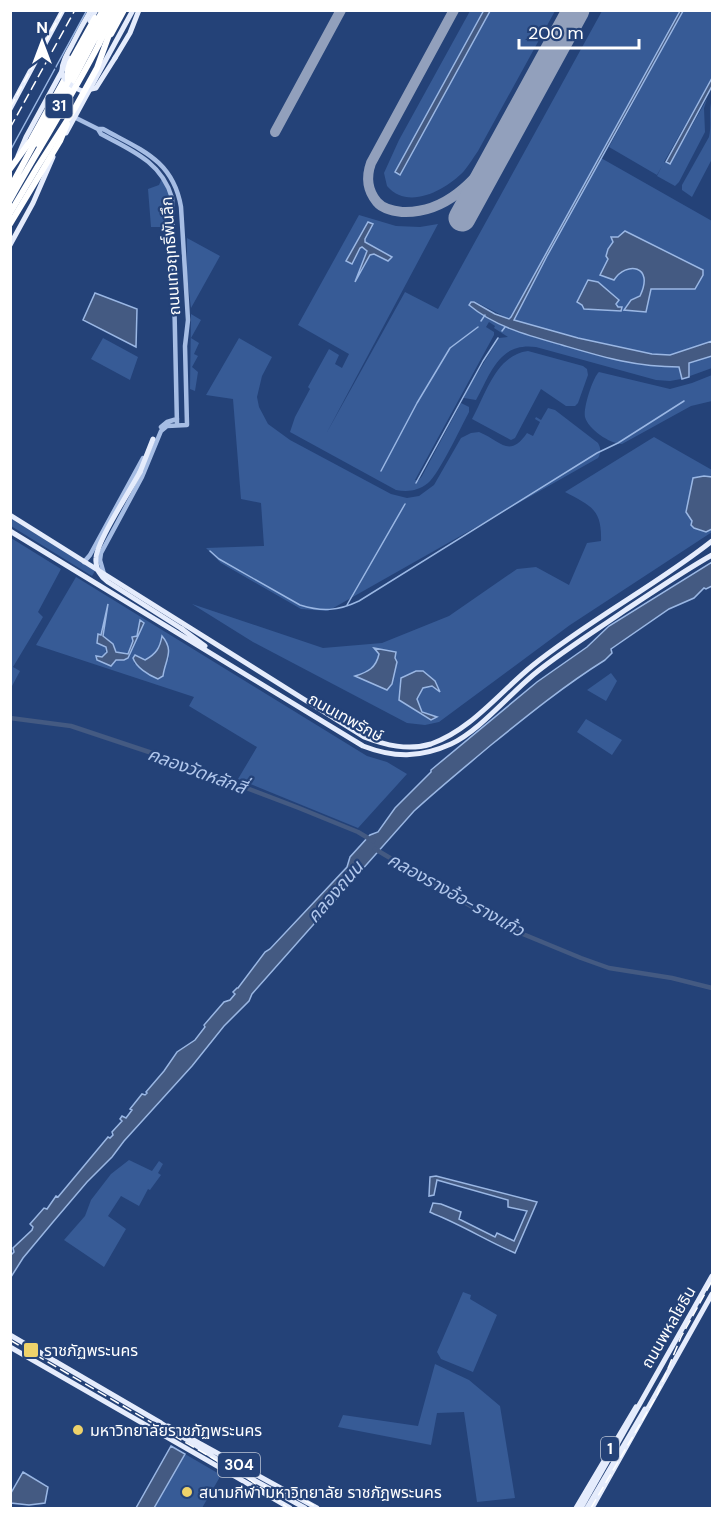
<svg xmlns="http://www.w3.org/2000/svg" width="723" height="1519" font-family="'DM Sans','Noto Sans Thai',sans-serif">
  <style>
    .green { fill: #375b96; fill-rule: evenodd }
    .water { fill: #445a82; stroke: #9ab7e4; stroke-width: 1.5 }
    .lines { fill: none; stroke-linecap: round; stroke-linejoin: round }
    .stream { stroke: #9ab7e4; stroke-width: 1.5 }
    .canal { stroke: #445a82; stroke-width: 4.5 }
    .taxiway { stroke: #92a0bc; stroke-width: 10 }
    .runway { stroke: #92a0bc; stroke-width: 27 }
    .minor { stroke: #a6bde4; stroke-width: 4.5 }
    .major { stroke: #e5ecfc; stroke-width: 5 }
    .highway { stroke: #fff; stroke-width: 6 }
    .rail { stroke: #fff; stroke-width: 1.5; stroke-dasharray: 10 4.5; stroke-linecap: butt }
    .major-bridge { stroke: #e5ecfc; stroke-width: 5 }
    .highway-bridge { stroke: #fff; stroke-width: 6 }
    .poi-dot { fill: #eed26a; stroke: #244278; stroke-width: 2 }
    .labels { text-anchor: middle; stroke-width: 4.5; stroke-linejoin: round; paint-order: stroke }
    .shield { fill: #244278; stroke: #bdc6d6; stroke-width: 1.5 }
    .shield-label { font-size: 15px; font-weight: bold; fill: #fff }
    .street-label { font-size: 16px; fill: #fff; stroke: #244278 }
    .poi-label { font-size: 16px; fill: #fff; stroke: #244278; text-anchor: start }
    .water-label { font-size: 18px; font-style: italic; fill: #b1c7ec; stroke: #244278 }
  </style>
  <rect width="100%" height="100%" fill="#244278"/>
  <!-- green -->
  <path class="green" d="M470 11H555L478 151C473 158 469 165 464 171 446 190 408 211 387 186L384 173 399 140Z
    M602 11H679L511 317 509 319 474 301 471 302 469 305 507 328 601 158 712 221V368L690 376 689 373 681 377V379L670 381 656 380 536 347C499 342 491 373 476 400L464 398 465 393 499 338 508 337 494 328 495 326 489 322 486 327 494 332V335L415 480 418 481 422 476 461 403 469 407V412C461 427 439 474 428 483 418 491 408 492 396 490L290 432 295 417 310 389 308 387 329 349 339 355 335 364 342 368 349 354 298 325 359 215 396 226 420 227 438 224 326 434 405 292 438 309Z
    M683 11H712V78L664 162 670 164 707 99 704 108 705 132 679 182 675 186 657 176 662 166 657 175 609 147Z
    M712 99V159L692 197 682 190V185L709 137C712 124 708 112 712 99Z
    M162 178 170 196 172 227H151L148 189 159 185Z
    M187 238 220 256 191 308 187 276Z
    M191 314 201 320 191 338 199 343 194 354 198 356 192 367 198 372 195 391 190 389Z
    M103 338 138 357 130 380 91 359Z
    M239 338 272 357 262 376 257 397 259 407 268 424 290 440 391 494 407 498 419 496 434 485 461 438 471 433 479 432C501 441 509 459 527 433L533 436 540 422 535 419 536 417 541 420 548 408 555 410 598 443C601 448 601 453 598 458L328 611 301 609 221 563 206 548 264 546 261 503 241 499 233 399 206 395Z
    M528 351 583 366 587 369 588 375 578 403 575 406H566L541 389 515 438 511 440 472 419C486 394 496 355 528 351Z
    M599 372 670 389 692 383 712 375V401L691 406 622 444C610 444 588 429 585 417 583 408 593 377 599 372Z
    M654 437 712 470V532L570 625 439 722 425 725 407 723 253 642 192 604 323 648 382 643 449 616 517 569 536 567 569 585 587 543 601 541C602 509 591 506 565 492Z
    M10 518 95 571 92 576 11 526Z
    M11 538 61 569 38 612 43 617 13 667 20 671 11 688Z
    M76 577 367 756 387 762 407 774 358 828 238 779 257 747 189 706 194 697 36 645ZM106 611 103 636C115 644 111 654 128 654L137 636 140 621C139 640 133 642 128 658L124 660 97 659 105 656 106 647 101 643 99 635H101ZM162 636 169 658 157 679 150 675 134 663 135 655 145 660C156 654 160 648 162 636Z
    M611 673 617 681 606 701 587 690Z
    M586 719 622 740 612 755 577 732Z
    M129 1160 152 1171 159 1161 163 1164 158 1173 161 1175 150 1190 148 1189 139 1206 121 1196 108 1216 126 1229 104 1267 64 1240 85 1216 91 1200 111 1174Z
    M463 1292 471 1295 470 1299 497 1315 473 1372 441 1359 437 1352Z
    M435 1364 469 1380 500 1406 515 1498 477 1502 464 1412 437 1413 431 1445 338 1427 343 1415 418 1426Z
    M185 1454 221 1475 202 1508H154Z"/>
  <!-- water -->
  <path class="water" d="M484 10 490 11 400 175 395 172Z
    M680 11H683L547 256 514 320 578 338 652 354 670 355 712 341V356L689 363V377L682 379 679 367C635 367 603 357 562 345 530 336 495 327 469 305L471 302H474L495 314 509 319 511 317Z
    M712 78V86L670 164 666 162Z
    M368 222 373 224 365 239V242L392 257 388 261 374 254 370 255 355 282 367 251 362 247 360 248 352 264 346 261Z
    M625 231 703 270V275L695 289H651L646 312 624 310 631 300 640 296C655 265 626 261 614 280L600 275 608 259 606 256 608 249 613 242 611 237H618Z
    M588 280 598 282 619 300 616 304 618 307H622L621 311 584 309 582 305 577 302Z
    M95 293 137 309 136 347 83 320Z
    M704 476 712 477V529L706 532 694 528 691 525 692 521 686 512 693 478Z
    M712 562V586L706 589 704 588 694 598 669 609 611 649 612 653 605 660C565 685 528 715 491 745 465 767 439 788 414 811L252 994 249 1001 224 1026 192 1066 124 1141 112 1157 87 1182 53 1222 23 1258 11 1277V1255L14 1252 13 1248 32 1230 33 1227 30 1224 44 1208 47 1209 56 1196 58 1197 108 1137 110 1138 113 1135 112 1132 122 1121 120 1119 122 1116 126 1118 132 1110 130 1109 142 1094 145 1095 147 1093 146 1092 164 1071 177 1052 195 1040 205 1027 204 1025 224 1002 230 1000 235 994 233 992 237 988H238L265 952 270 949 347 867 350 857 370 835 378 832 395 808 431 772V770L537 682 587 647 609 626Z
    M108 604 103 636 113 644 116 652 128 654 133 641 132 637 137 636 140 620 144 623 128 658 124 660H116L111 666 97 660 96 656 102 657 107 652 106 647 97 643 98 634 101 635Z
    M162 636C175 651 165 660 163 676L158 679C148 675 136 667 133 658L135 655 145 660C156 654 160 648 162 636Z
    M374 648 396 652 395 658 397 662 392 684 387 690 355 676C368 672 376 668 379 654Z
    M416 671H423L435 681 440 692 432 686 423 688 417 699 422 712 437 717 431 720 399 700 401 678Z
    M436 1176 537 1202 515 1253C487 1241 462 1225 434 1214L430 1212 433 1203 441 1204 461 1212 459 1219 495 1237 497 1233 514 1241 527 1211 508 1207V1200L437 1180 434 1195 429 1196 430 1177Z
    M171 1446 185 1454 154 1508H136Z
    M23 1472 48 1487 45 1503 29 1505 11 1503V1493Z"/>
  <g class="lines">
    <!-- stream -->
    <path class="stream" d="M10 151 87 10
      M481 321 485 315
      M502 331 505 327
      M381 471 417 403 450 348 478 327
      M416 483 483 361 498 338
      M210 551 219 559 300 605C322 612 338 611 359 601L597 453 618 443 684 401
      M347 605 405 504"/>
    <!-- canal -->
    <path class="canal" d="M10 718 71 726 167 758 299 808 358 832 373 841
      M375 849 506 927 581 958 609 968 672 978 712 988"/>
    <!-- taxiway -->
    <path class="taxiway" d="M454 10 371 163C366 177 367 190 377 202 382 208 393 211 402 212 448 214 475 179 501 147
      M275 132 341 10"/>
    <!-- runway -->
    <path class="runway" d="M462 218 576 10"/>
    <!-- minor -->
    <path class="minor" d="M74 117 98 129H103C141 150 173 160 181 207L188 320 185 346 187 425 167 426 161 431 142 477 101 553 100 560 104 574
      M98 129 101 134C131 150 162 162 172 198L177 425
      M161 427 167 422 177 419
      M84 562 90 555 143 458"/>
    <!-- major -->
    <path class="major" d="M90 21 96 10
      M115 58 130 33 139 10
      M10 109 63 10
      M66 133 133 10
      M18 156 26 137 69 58
      M10 245 33 203 53 157
      M140 472 153 439
      M10 515 364 737C385 745 408 751 431 744 471 730 500 692 532 666 589 620 655 586 712 541
      M10 531 363 746C394 758 420 758 451 744 480 731 512 691 538 671 566 649 595 631 624 611 653 592 682 572 712 555
      M182 629 205 646
      M10 1335 161 1423 223 1463 305 1508
      M10 1347 290 1508
      M168 1426 317 1508
      M576 1508 636 1407
      M581 1508 712 1276
      M587 1508 645 1409
      M592 1508 712 1294"/>
    <!-- highway -->
    <path class="highway" d="M111 34 124 10
      M99 44 115 12
      M39 145 110 10
      M10 169 31 140 103 10
      M10 224 60 141 67 124"/>
    <!-- rail -->
    <path class="rail" d="M10 108 63 10
      M10 128 75 10
      M10 1340 250 1480 288 1508
      M264 1486 300 1498 319 1508
      M591 1508 657 1395 681 1337 712 1281"/>
    <!-- major-bridge -->
    <path class="major-bridge" d="M91 10C84 22 78 33 72 45 60 66 54 79 82 91L96 88 115 58
      M140 472C131 489 97 541 96 558 95 568 100 576 108 582L182 629"/>
    <!-- highway-bridge -->
    <path class="highway-bridge" d="M68 79V70L70 63 95 18
      M10 188 107 10
      M10 200C39 147 72 97 99 44
      M10 213 38 166 75 108 97 68 118 10"/>
  </g>
  <!-- markers -->
  <g class="poi-dot">
    <rect x="23" y="1342" width="16" height="16" rx="3"/>
    <circle cx="78" cy="1430" r="6"/>
    <circle cx="187" cy="1492" r="6"/>
  </g>
  <g class="labels">
    <!-- shield labels -->
    <g class="shield">
      <rect x="45.5" y="94" width="27" height="24" rx="4.5"/>
      <rect x="601" y="1437" width="18" height="24" rx="4.5"/>
      <rect x="218" y="1453" width="42" height="24" rx="4.5"/>
    </g>
    <g class="shield-label">
      <text x="59" y="111">31</text>
      <text x="610" y="1454">1</text>
      <text x="239" y="1470">304</text>
    </g>
    <!-- street labels -->
    <g class="street-label">
      <text transform="translate(170 256) rotate(-94)" y="6">ถนนเทวฤทธิ์พันลึก</text>
      <text transform="translate(346 717) rotate(29)" y="6">ถนนเทพรักษ์</text>
      <text transform="translate(668 1327) rotate(-60)" y="6">ถนนพหลโยธิน</text>
    </g>
    <!-- poi labels -->
    <g class="poi-label">
      <text x="44" y="1356">ราชภัฏพระนคร</text>
      <text x="90" y="1436">มหาวิทยาลัยราชภัฏพระนคร</text>
      <text x="199" y="1498">สนามกีฬา มหาวิทยาลัย ราชภัฎพระนคร</text>
    </g>
    <!-- water labels -->
    <g class="water-label">
      <text transform="translate(197 771) rotate(20)" y="6">คลองวัดหลักสี่</text>
      <text transform="translate(335 892) rotate(-49)" y="6">คลองถนน</text>
      <text transform="translate(456 895) rotate(29)" y="6">คลองรางอ้อ-รางแก้ว</text>
    </g>
  </g>
  <!-- border -->
  <rect width="723" height="1519" fill="none" stroke="#ffffff" stroke-width="24"/>
  <!-- north arrow -->
  <g transform="translate(42 42)" stroke="#244278" stroke-width="4.5" paint-order="stroke">
  <path d="M0-4.5L10 22L0 15L-10 22Z" fill="#ffffff"/>
  <text y="-9" font-size="16" font-weight="bold" text-anchor="middle" fill="#ffffff">N</text>
  </g>
  <!-- scale -->
  <path d="M519 39v9h120v-9" fill="none" stroke="#ffffff" stroke-width="3"/>
  <text x="528" y="39" font-size="18" fill="#ffffff" stroke="#244278" stroke-width="4.5" paint-order="stroke">200 m</text>
</svg>
